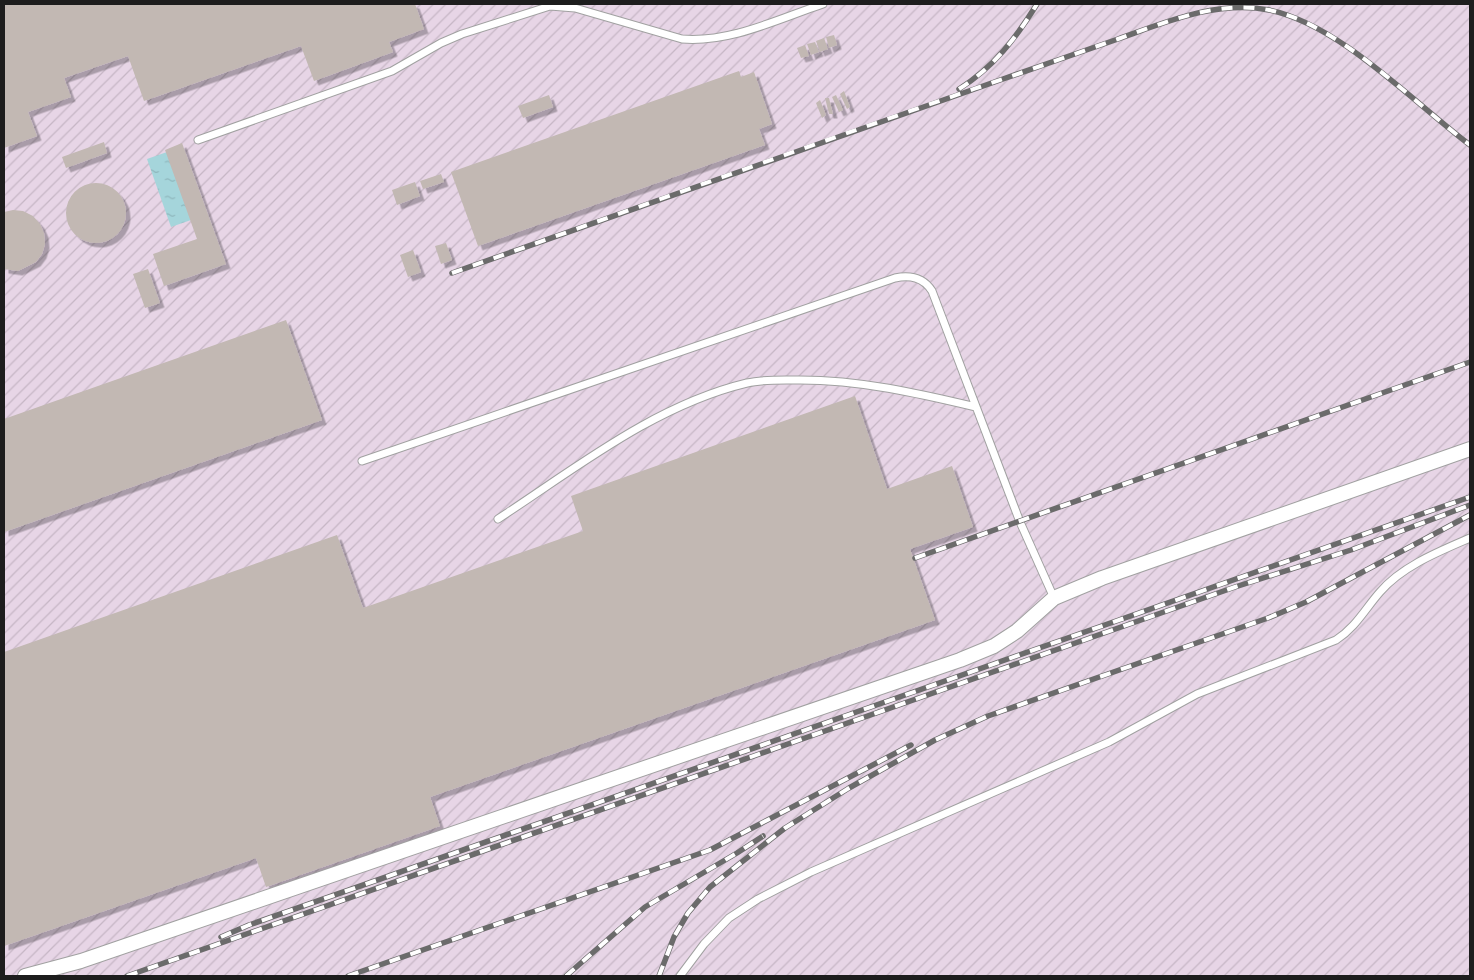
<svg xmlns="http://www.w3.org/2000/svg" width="1474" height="980" font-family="'Asap Condensed',sans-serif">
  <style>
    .industrial { fill: url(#industrial-furrows) }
    .water { fill: url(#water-ripples) }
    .building { fill: #c2b8b3; filter: url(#shadow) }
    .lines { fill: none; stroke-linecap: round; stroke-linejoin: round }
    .lane-casing { stroke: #a1a1a1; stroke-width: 9 }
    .street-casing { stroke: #a1a1a1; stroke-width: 16 }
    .lane { stroke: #fff; stroke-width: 7 }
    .street { stroke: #fff; stroke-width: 14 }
    .rail-casing { stroke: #6b6b6b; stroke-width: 5.5 }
    .rail { stroke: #fff; stroke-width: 4; stroke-dasharray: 11; stroke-linecap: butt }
  </style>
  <defs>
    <pattern id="industrial-furrows" width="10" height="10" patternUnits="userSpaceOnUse" patternTransform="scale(1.25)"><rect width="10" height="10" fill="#e7d5e6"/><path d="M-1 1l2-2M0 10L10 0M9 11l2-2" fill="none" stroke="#c6b6c5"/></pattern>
    <pattern id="water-ripples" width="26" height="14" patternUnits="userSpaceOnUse" patternTransform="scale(1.25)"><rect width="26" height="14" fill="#a5d5db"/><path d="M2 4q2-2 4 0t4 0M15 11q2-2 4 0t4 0" fill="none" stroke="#8eb6bc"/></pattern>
    <filter id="shadow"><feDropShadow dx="4.5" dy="4.5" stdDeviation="0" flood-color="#0004"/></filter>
  </defs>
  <rect width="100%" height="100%" fill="#eee9e3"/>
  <!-- industrial -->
  <path class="industrial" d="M4 4H1470V976H4Z"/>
  <!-- water -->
  <path class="water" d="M167 152 191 220 171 227 147 159Z"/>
  <!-- building -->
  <path class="building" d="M4 4H415L424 29 389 42 393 52 314 81 301 46 144 101 128 56 64 78 71 97 28 112 37 136 4 148Z
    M834 35 837 45 829 48 826 37Z
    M824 38 828 49 820 52 816 41Z
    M815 42 819 52 811 55 807 44Z
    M805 45 809 56 801 58 797 48Z
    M739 71 741 77 754 72 772 124 759 129 765 145 478 246 451 172Z
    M844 91 850 107 847 109 840 94Z
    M549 95 553 107 523 118 518 106Z
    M836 95 843 110 839 112 832 97Z
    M825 98H829L833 114H829Z
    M820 100 826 115 822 118 816 103Z
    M104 142 107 153 66 168 62 157Z
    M182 143 226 264 164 286 153 254 197 239 165 150Z
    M441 174 444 182 423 189 420 181Z
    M415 182 420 196 397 205 392 190Z
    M66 213a30 30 0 1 1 60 0a30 30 0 1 1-60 0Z
    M13 210 23 211 33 216 40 224 44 233 45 244 42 254 36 262 18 271 4 269V212Z
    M446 243 452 260 441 264 435 246Z
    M413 250 421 272 408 277 400 255Z
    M148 269 160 303 145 308 133 274Z
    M286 320 322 420 4 532V419Z
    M855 396 887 489 952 466 973 527 910 549 935 620 430 797 440 826 266 887 256 858 4 946V652L337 535 363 608 583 531 571 496Z"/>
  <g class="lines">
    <defs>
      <path id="lane" d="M198 140 392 71 441 43 462 34 550 6 575 8 682 39C730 43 778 19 823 4
        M362 461 895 278C910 275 923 277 932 291L1020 522 1054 598
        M498 519C576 468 655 405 747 383 764 379 782 380 800 380 860 380 917 393 976 407
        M680 976 704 944 729 918 758 899 811 872 1109 742 1197 694 1336 640C1356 627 1365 609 1380 592 1402 566 1440 551 1470 538"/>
      <path id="street" d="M25 976 81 961 960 660 994 646 1017 631 1054 598 1102 578 1470 449"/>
    </defs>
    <!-- lane casing -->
    <use href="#lane" class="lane-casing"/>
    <!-- street casing -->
    <use href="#street" class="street-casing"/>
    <!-- lane -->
    <use href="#lane" class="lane"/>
    <!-- street -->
    <use href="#street" class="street"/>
    <defs>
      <path id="rail" d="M959 89C994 67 1016 38 1037 4
        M452 273C636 208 819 142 1003 79 1041 66 1080 52 1118 39 1166 22 1217 0 1269 10 1339 24 1413 102 1470 145
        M915 558 1470 362
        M221 937 249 925 1470 497
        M127 976 1235 587 1351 550 1470 505
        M348 976 710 850 911 745
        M566 976 645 907 737 853 763 836
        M659 976 674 937 688 913 710 887 785 828 849 788 935 740 988 716 1268 618 1306 602 1470 515"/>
    </defs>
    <!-- rail casing -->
    <use href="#rail" class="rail-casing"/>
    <!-- rail -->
    <use href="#rail" class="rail"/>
  </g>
  <!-- border -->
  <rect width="1474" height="980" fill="none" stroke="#1d1d1d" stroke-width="10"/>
</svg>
